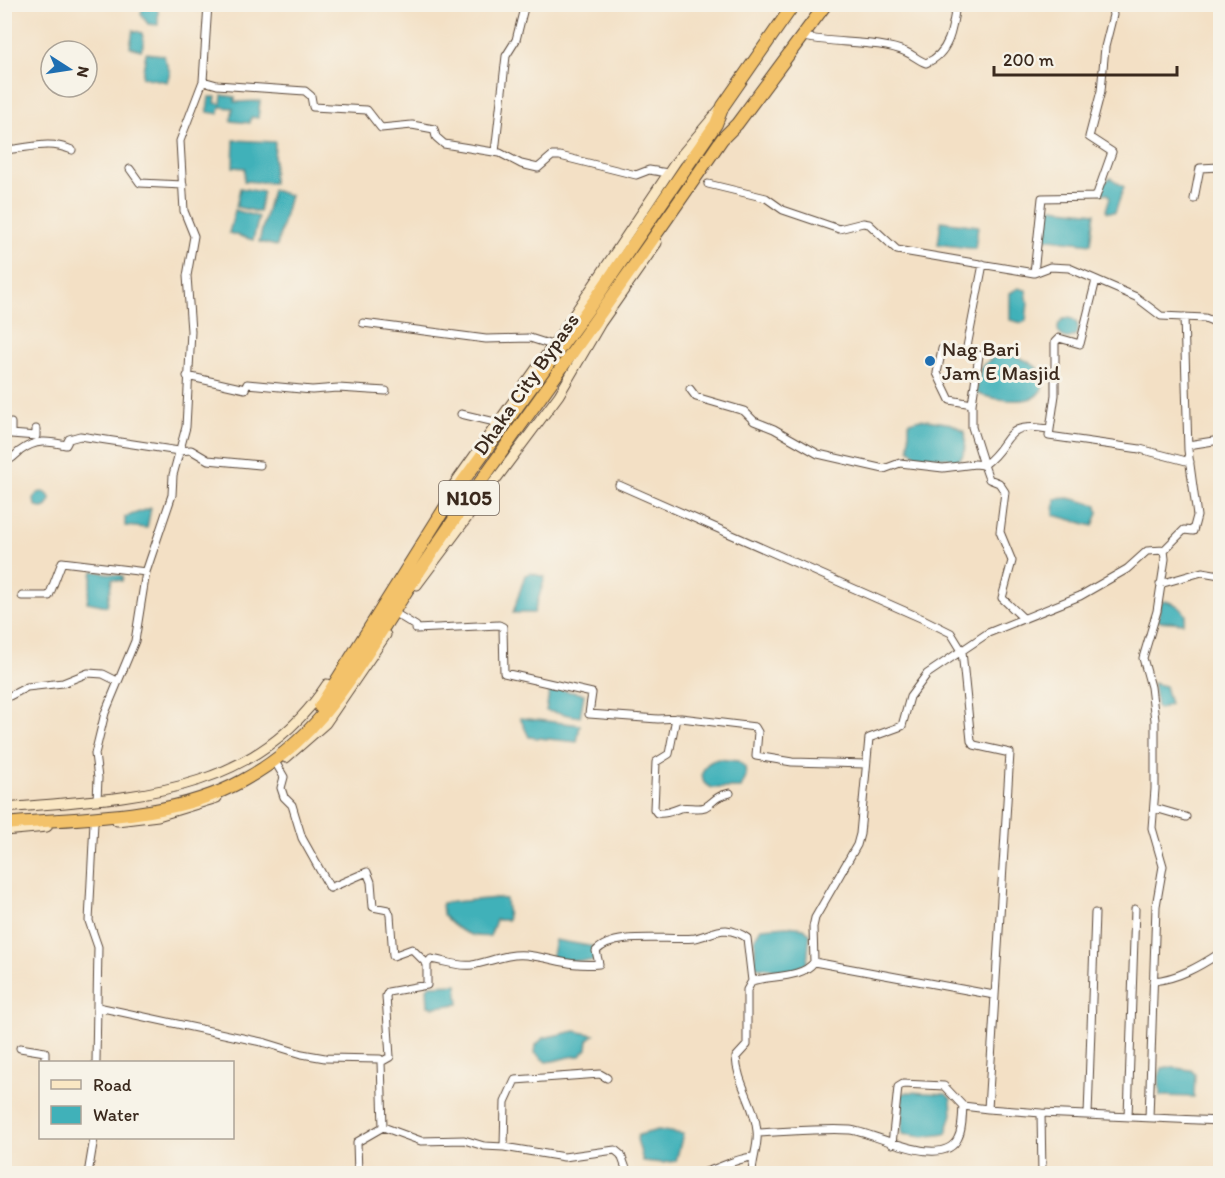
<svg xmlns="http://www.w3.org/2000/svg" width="1225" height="1178" font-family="Itim,sans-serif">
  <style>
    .water { fill: #40b1b9; stroke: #3e6e6c; stroke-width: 1.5 }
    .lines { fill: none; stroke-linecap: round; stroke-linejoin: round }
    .street-casing { stroke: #574537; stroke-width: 9 }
    .secondary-casing { stroke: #574537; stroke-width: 11 }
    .highway-casing { stroke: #574537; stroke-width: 14 }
    .street { stroke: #fff; stroke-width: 7 }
    .secondary { stroke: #fae7c3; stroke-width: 9 }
    .highway { stroke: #f3c26a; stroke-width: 12 }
    .poi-dot { fill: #1f6fb2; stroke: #f7f3e8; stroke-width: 2 }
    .labels { text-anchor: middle; stroke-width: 6; stroke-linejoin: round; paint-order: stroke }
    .shield { fill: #f7f3e8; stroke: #73665b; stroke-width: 1.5 }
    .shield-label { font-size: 20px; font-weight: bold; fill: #3b2a1e }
    .poi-label { font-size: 21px; fill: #3b2a1e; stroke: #f7f3e8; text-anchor: start }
    .street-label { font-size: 21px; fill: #3b2a1e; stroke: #f7f3e8 }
  </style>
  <rect width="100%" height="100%" fill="#f7f3e8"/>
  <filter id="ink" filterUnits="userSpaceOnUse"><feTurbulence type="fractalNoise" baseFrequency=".0167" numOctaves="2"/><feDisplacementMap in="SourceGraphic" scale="12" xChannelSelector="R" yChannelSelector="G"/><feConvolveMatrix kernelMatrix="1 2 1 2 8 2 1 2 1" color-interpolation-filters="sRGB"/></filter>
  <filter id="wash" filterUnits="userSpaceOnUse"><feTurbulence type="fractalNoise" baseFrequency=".008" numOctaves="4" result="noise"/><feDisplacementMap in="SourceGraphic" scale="24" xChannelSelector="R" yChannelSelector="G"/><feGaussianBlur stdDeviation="1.35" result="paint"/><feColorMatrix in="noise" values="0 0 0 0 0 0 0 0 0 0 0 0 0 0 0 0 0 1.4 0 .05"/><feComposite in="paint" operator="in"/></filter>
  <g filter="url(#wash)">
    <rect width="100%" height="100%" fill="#f3e0c5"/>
    <!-- water -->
    <path class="water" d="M143 5H158V25L148 24 141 14Z
      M133 30 142 33 144 43 141 50 130 47Z
      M146 53 163 55 170 72 167 82 142 77Z
      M222 95 235 97V102L260 101 258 118 251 117 250 123 231 121 233 108 220 107 219 114 207 112 209 97H216L215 103 221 104Z
      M234 140 275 142 273 183 244 181 245 168 233 167Z
      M1111 178 1124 187 1115 212H1108L1106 210 1110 197 1108 194 1101 193 1102 183Z
      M240 188 263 192 259 212 236 207Z
      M272 190 290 195 277 246 259 242Z
      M1045 207 1095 213 1091 244 1042 238Z
      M235 210 259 217 253 240 229 233Z
      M941 221 978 226 975 249 938 244Z
      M1018 288 1026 290 1028 303 1026 321 1022 323 1010 320V293Z
      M1058 328a10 10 0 1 1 20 0a10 10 0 1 1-20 0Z
      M1012 355C1025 359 1051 370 1042 389 1040 392 1036 397 1032 398 1017 403 990 399 976 393L981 367 994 357Z
      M920 419 952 424 965 432C966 445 967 458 953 463L948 458 916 455 909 449V422Z
      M34 500a8 8 0 1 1 16 0a8 8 0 1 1-16 0Z
      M1069 498 1097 505 1098 513 1093 526 1054 515 1055 499Z
      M151 508 147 528 125 526V517Z
      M93 571 123 576 122 581 112 579 107 606 87 602Z
      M530 573 545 577 534 613H513L525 575Z
      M1164 601C1175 603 1180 606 1186 615L1183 623 1158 621 1160 604Z
      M1153 683 1165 686 1170 704 1159 709 1157 707Z
      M550 688 584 694 580 717 546 711Z
      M520 718 580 725 577 742 529 737Z
      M718 759 738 761 745 767 746 777 741 788H712L704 783C699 770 706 762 718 759Z
      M497 898 506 899 508 920H496L490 936C471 939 455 929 443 915L442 903Z
      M787 926 804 928 810 934 807 963 792 971 755 967V938L761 928Z
      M555 940 595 947 596 961 551 960Z
      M457 984 459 1004 434 1007 428 1006 427 988 430 985Z
      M575 1031 594 1035 588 1040 587 1049 580 1056C566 1056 559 1061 546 1062L535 1053 536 1045 543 1038Z
      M1168 1067 1191 1070 1195 1074 1194 1097 1160 1096 1159 1076 1162 1068Z
      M908 1092 946 1094 951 1099 952 1114 946 1134 923 1137 902 1134V1094Z
      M658 1130 683 1134 676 1161 662 1163 643 1161 637 1139 639 1135Z"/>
  </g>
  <g filter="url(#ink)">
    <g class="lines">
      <defs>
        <path id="street" d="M804 37C833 44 880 40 906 52 913 55 918 60 926 63 950 54 953 27 956 4
          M203 81 217 85 305 91 311 96 313 107 367 110 381 128 412 125 434 129 436 137 444 144 500 153 521 164 538 168 552 156H560L636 175 649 170 668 173
          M4 150C28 149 47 139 72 150
          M495 152 506 56 516 40 525 4
          M130 169 140 183 183 185
          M708 184 766 198 783 210 839 229 863 223 869 224 897 250 1034 273 1050 267 1069 268 1136 297 1161 316 1205 318 1220 324
          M1194 199 1200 168 1220 167
          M983 264 966 352 979 355 972 404V427L984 465C1014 443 1001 421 1048 429
          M1034 273 1042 198 1096 197 1112 152 1089 137 1101 91 1105 47 1113 15 1111 4
          M1096 280 1080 344 1059 338 1055 342V395L1049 436 1140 449 1190 462
          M363 323 486 339 530 338 552 345
          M966 352 942 349 937 373 950 400 972 404
          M187 376 245 389 247 384 312 390 338 388 386 391
          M690 389 696 397 744 411 754 421 774 429 818 454 884 469 900 463 943 468 975 464 984 465 989 479 999 483 1005 492 1000 532 1012 561 1002 598 1024 619
          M461 414 495 422
          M4 423H11V434L36 436V429
          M1188 445 1220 440
          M4 461C12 460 14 456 20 451 36 439 48 441 66 445L69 439 80 436 179 451 191 450 208 460 260 465
          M619 485 923 619 951 633 962 651 971 741 974 745 1010 753 988 1109 1041 1113 1042 1174
          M1160 584 1202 572 1220 575
          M22 596H49L62 562 146 572
          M398 615 416 626V629L499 625 503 627 504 673 592 693 589 714 658 719 681 718 755 727 758 732 756 756 792 762 866 764
          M4 699 27 687 63 683 88 673 103 674 117 681
          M676 718 669 754 656 762 654 809 657 813C668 814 671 811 680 808 688 806 697 810 705 807 715 802 713 797 730 793
          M277 765 284 777 281 788 284 797 292 805 302 838 330 888 367 872 371 882 373 907 388 910 390 915 393 956 412 949 427 964
          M97 800 98 778 95 754 105 713 135 641 146 572 172 495 173 475 186 427 191 331 187 276 194 236 184 211 180 141 203 81 208 4
          M1155 808 1186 817
          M94 822 89 921 98 947 96 1062
          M814 962 994 995
          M1153 981C1178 979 1200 966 1220 953
          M98 1007 266 1043 302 1054 325 1058 380 1059 381 1062
          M20 1048 45 1052V1062
          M1041 1113 1220 1121
          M1088 1115 1095 913
          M1128 1117 1135 909
          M1149 1118 1156 906 1163 866 1152 828 1155 789V720L1151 687 1143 658 1157 611 1165 559 1164 550
          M758 1133C788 1132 820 1128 850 1130 873 1132 943 1171 958 1138 963 1129 962 1116 963 1106L988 1109
          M892 1144 898 1087 903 1084 944 1086 963 1106
          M504 1147 505 1102 515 1080 600 1074 607 1078
          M88 1174 94 1138
          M358 1174 357 1142 383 1127
          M628 1174 621 1155 615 1150 564 1157 504 1147 484 1146 464 1140 421 1141 383 1127 381 1062 390 1057 386 996 388 992 427 985V964L431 959C444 961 458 967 472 965 489 962 508 953 526 955 554 958 569 967 599 964L596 951C614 931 668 941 695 938 706 936 715 930 726 930 735 931 740 933 747 938L752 981
          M698 1174C717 1170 733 1159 752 1157
          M752 1174C752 1159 759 1144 757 1131 755 1104 737 1084 736 1057L747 1045V990L752 981C770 975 802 979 814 962L813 927 815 918 857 845 860 834 869 738 902 726 910 697 927 674 988 633 1080 596 1127 569 1147 551 1164 550 1184 530 1193 531 1197 516 1188 450 1184 317"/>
        <path id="secondary" d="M452 487 562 332 677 160 719 110
          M417 585 559 395 601 323 657 243
          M286 758 326 723 386 635
          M4 808C127 797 251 799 327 684
          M117 821 158 816 217 798
          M4 831 47 827"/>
        <path id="highway" d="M320 707 453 495 594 301 716 124 723 106 794 4
          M4 824C82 817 171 820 242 781 316 741 350 680 394 611 417 573 442 537 467 501 552 380 639 261 722 139L737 124 826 4"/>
      </defs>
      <!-- street casing -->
      <use href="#street" class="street-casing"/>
      <!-- secondary casing -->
      <use href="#secondary" class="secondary-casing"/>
      <!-- highway casing -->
      <use href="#highway" class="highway-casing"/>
      <!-- street -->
      <use href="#street" class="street"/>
      <!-- secondary -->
      <use href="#secondary" class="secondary"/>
      <!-- highway -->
      <use href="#highway" class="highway"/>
    </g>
  </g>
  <!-- markers -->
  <circle class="poi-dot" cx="930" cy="361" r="6"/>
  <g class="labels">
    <!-- shield labels -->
    <rect class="shield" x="439" y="481" width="60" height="34" rx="4.5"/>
    <g class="shield-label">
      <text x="469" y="505">N105</text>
    </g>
    <!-- poi labels -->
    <g class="poi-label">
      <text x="942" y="356">Nag Bari<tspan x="942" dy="24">Jam E Masjid</tspan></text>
    </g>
    <!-- street labels -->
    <g class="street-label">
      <text transform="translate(526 384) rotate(-55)" y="7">Dhaka City Bypass</text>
    </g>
  </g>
  <!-- margin -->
  <rect width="1225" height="1178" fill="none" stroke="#f7f3e8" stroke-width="24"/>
  <!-- legend -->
  <rect x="39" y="1061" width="195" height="78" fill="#f7f3e8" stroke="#aca397" stroke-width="1.5"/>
  <rect x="51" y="1080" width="30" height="9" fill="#fae7c3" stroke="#aca397" stroke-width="1.5"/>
  <text x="93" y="1091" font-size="18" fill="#3b2a1e">Road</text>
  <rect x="51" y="1106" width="30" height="18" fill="#40b1b9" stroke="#aca397" stroke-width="1.5"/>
  <text x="93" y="1121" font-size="18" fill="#3b2a1e">Water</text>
  <!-- north arrow -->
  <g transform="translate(69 69) rotate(102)"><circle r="28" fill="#f7f3e8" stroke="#aca397" stroke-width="1.5"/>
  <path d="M0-4.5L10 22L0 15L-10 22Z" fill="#1f6fb2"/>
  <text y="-9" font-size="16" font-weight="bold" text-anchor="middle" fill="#3b2a1e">N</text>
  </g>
  <!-- scale -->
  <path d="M994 66v9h183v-9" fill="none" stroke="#3b2a1e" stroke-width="3"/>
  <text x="1003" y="66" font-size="18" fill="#3b2a1e" stroke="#f7f3e8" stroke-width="4.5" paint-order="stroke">200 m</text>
</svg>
